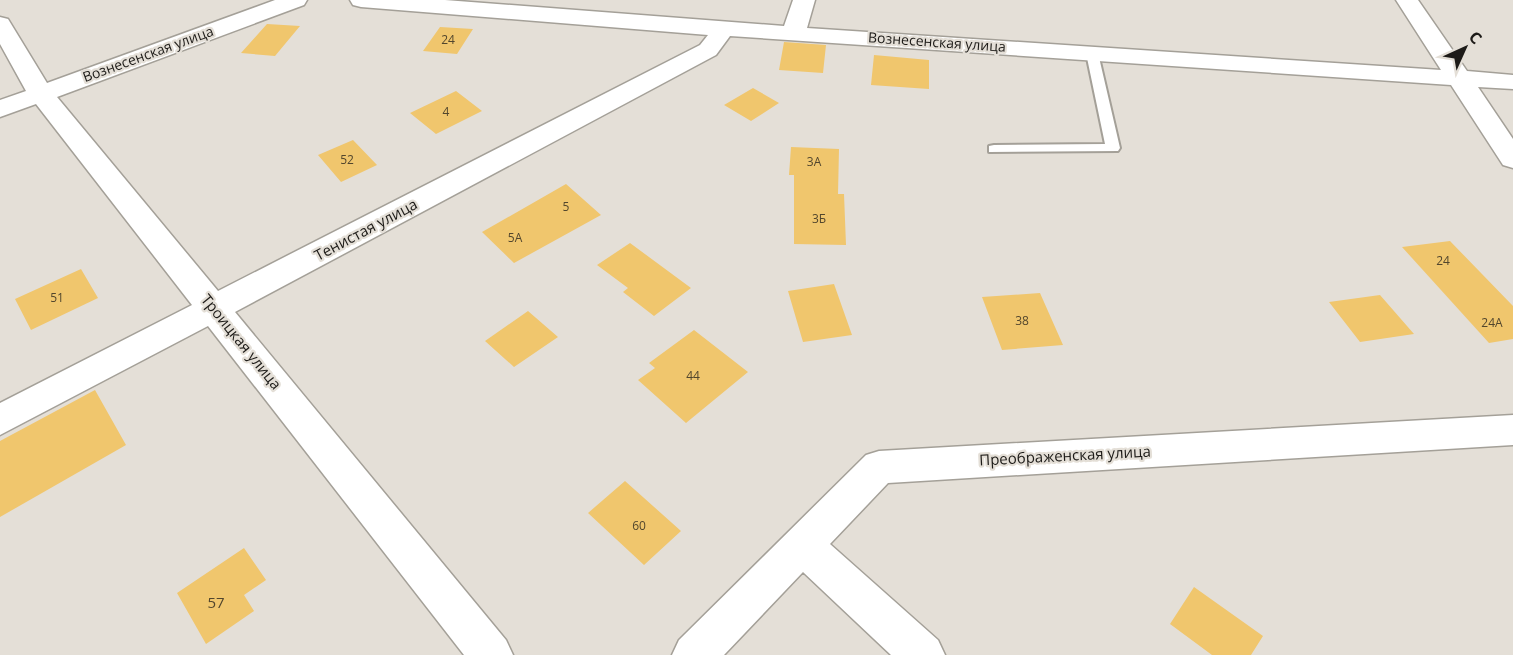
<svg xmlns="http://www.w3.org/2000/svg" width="1513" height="655" font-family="'Open Sans',sans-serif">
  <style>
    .building { fill: #f0c66d }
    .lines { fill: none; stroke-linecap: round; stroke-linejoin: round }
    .service-casing { stroke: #a4a098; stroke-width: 4 }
    .minor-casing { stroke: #a4a098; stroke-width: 3 }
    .service { fill: #fff; fill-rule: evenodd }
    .minor { fill: #fff; fill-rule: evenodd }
    .labels { text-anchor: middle; stroke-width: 4.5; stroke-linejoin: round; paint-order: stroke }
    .number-label { font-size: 12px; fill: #52462d }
    .far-street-label { font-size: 14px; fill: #1d1b18; stroke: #e4dfd7 }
    .street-label { font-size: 15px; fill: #1d1b18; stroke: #e4dfd7 }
    .near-number-label { font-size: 15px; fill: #52462d }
  </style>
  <rect width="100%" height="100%" fill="#e4dfd7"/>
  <!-- building -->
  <path class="building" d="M267 24 300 26 275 56 241 53Z
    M440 27 473 29 457 54 423 51Z
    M784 42 826 45 823 73 779 70Z
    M874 55 929 60V89L871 85Z
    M753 88 779 103 751 121 724 105Z
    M456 91 482 111 436 134 410 113Z
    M353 140 377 165 341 182 318 155Z
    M791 147 839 149 838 194H844L846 245 794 244V175H789Z
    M566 184 601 215 514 263 482 232Z
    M1450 241 1513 306V339L1489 343 1402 247Z
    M630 243 691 288 654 316 623 292 628 288 597 265Z
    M81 269 98 298 31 330 15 299Z
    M834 284 852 335 803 342 788 291Z
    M1040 293 1063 345 1002 350 982 297Z
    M1380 295 1414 334 1360 342 1329 302Z
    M528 311 558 337 514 367 485 341Z
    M694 330 748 372 686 423 638 380 655 368 649 363Z
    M95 390 126 445 0 517V441Z
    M625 481 681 531 644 565 588 513Z
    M244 548 266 580 244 595 254 611 206 644 177 593Z
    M1194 587 1263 636 1251 655H1212L1170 624Z"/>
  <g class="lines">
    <defs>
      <path id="service" d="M1092 49 1098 53 1120 148 1118 151 989 152V146L994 145 1105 144 1086 53Z"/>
      <path id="minor" d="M275 0H307L304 5 57 97 218 291 700 45 708 35 361 7 353 5 350 0H445L784 26 793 0H815L807 28 1441 70 1396 0H1418L1467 71 1513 75V89L1478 87 1513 139V168L1503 165 1451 85 730 36 716 55 235 312 506 640 513 655H464L208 326 0 435V403L192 305 36 104 0 117V100L26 91 0 44V17L8 19 47 83Z
        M1513 415V445L888 483 830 544 938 640 945 655H891L803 572 724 655H672L679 640 866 455 879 451Z"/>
    </defs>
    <!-- service casing -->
    <use href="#service" class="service-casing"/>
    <!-- minor casing -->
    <use href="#minor" class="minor-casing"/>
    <!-- service -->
    <use href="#service" class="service"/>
    <!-- minor -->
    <use href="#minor" class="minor"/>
  </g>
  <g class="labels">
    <!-- number labels -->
    <g class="number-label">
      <text x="448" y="44">24</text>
      <text x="446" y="116">4</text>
      <text x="347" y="164">52</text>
      <text x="814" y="166">3А</text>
      <text x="566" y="211">5</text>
      <text x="819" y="223">3Б</text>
      <text x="515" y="242">5А</text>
      <text x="1443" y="265">24</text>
      <text x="57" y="302">51</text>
      <text x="1022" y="325">38</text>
      <text x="1492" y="327">24А</text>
      <text x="693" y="380">44</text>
      <text x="639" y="530">60</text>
    </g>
    <!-- far-street labels -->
    <g class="far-street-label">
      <text transform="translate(937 42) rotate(4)" y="5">Вознесенская улица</text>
      <text transform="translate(148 54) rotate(-20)" y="5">Вознесенская улица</text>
    </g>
    <!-- street labels -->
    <g class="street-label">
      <text transform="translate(366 230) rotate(-28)" y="5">Тенистая улица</text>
      <text transform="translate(241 342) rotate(51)" y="5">Троицкая улица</text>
      <text transform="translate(1065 456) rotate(-3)" y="5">Преображенская улица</text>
    </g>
    <!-- near-number labels -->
    <g class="near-number-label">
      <text x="216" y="608">57</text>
    </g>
  </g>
  <!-- north arrow -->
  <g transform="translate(1465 48) rotate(45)" stroke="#e4dfd7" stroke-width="4.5" paint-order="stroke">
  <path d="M0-4.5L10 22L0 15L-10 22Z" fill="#1d1b18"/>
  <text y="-9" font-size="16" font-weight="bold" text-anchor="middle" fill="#1d1b18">С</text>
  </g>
</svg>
